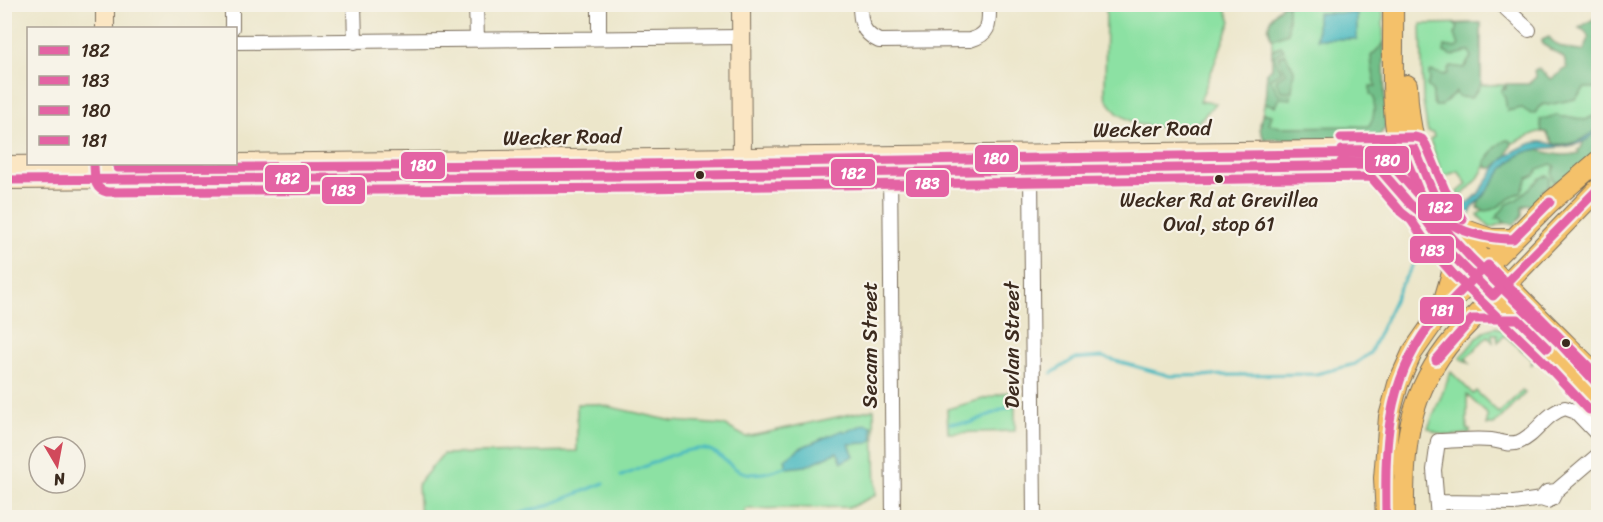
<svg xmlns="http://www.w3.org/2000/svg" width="1603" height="522" font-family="Sriracha,sans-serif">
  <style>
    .green { fill: #8ce1a3; stroke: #648660; stroke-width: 1.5 }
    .forest { fill: #71bf89; stroke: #567454; stroke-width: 1.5 }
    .water { fill: #49b9c0; stroke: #42726f; stroke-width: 1.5 }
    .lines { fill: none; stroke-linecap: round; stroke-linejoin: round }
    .stream { stroke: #49b9c0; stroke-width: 3 }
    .street-casing { stroke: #796c5a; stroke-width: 16 }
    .secondary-casing { stroke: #796c5a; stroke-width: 20 }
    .primary-casing { stroke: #796c5a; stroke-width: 22 }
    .street { stroke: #fff; stroke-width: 14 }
    .secondary { stroke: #fbe6c3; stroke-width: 18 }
    .primary { stroke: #f4c16a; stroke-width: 20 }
    .bus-1-casing { stroke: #f7f3e8; stroke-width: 14 }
    .bus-2-casing { stroke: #f7f3e8; stroke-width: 14 }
    .bus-3-casing { stroke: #f7f3e8; stroke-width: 14 }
    .bus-4-casing { stroke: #f7f3e8; stroke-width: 14 }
    .bus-1 { stroke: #e463a4; stroke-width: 9 }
    .bus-2 { stroke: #e463a4; stroke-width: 9 }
    .bus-3 { stroke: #e463a4; stroke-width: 9 }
    .bus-4 { stroke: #e463a4; stroke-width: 9 }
    .bus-dot { fill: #3b2a1e; stroke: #f7f3e8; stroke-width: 2 }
    .labels { text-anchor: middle; stroke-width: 4.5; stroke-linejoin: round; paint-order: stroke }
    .bus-label { font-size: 20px; fill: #3b2a1e; stroke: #f7f3e8 }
    .street-label { font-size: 21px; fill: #3b2a1e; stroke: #f7f3e8 }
    .line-badge { stroke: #f7f3e8; stroke-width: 2 }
    .badge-label { font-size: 16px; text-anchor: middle; font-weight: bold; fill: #fff }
  </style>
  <rect width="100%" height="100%" fill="#f7f3e8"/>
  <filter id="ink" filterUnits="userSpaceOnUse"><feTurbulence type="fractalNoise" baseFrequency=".0167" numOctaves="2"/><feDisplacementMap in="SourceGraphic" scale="12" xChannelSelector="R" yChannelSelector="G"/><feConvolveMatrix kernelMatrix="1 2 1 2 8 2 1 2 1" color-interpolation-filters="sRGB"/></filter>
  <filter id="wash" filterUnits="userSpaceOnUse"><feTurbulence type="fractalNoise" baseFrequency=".008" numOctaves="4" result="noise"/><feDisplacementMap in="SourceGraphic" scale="24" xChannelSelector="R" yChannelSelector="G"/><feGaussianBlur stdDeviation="1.35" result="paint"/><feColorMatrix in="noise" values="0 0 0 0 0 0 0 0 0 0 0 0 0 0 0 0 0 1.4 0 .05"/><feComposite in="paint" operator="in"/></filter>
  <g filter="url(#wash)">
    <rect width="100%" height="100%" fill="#ece6ca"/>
    <!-- green -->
    <path class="green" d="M1283 4H1380L1383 8 1385 128 1379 136 1370 139H1264L1260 125 1266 95 1267 72 1272 68V39L1268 29 1271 18Z
      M1106 5H1224L1231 21 1200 101 1216 103 1197 123 1184 126 1156 127 1136 124 1117 113 1107 100 1105 93Z
      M1481 23V85L1576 84 1598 60V117L1584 130 1538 132 1506 146 1489 160 1477 180 1461 196 1457 193 1467 184 1458 171 1443 177 1430 140 1434 137 1433 133 1428 132 1427 128 1423 100 1421 24Z
      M1563 156 1555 182 1504 223 1490 228 1478 215 1487 207 1513 171Z
      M1496 327 1512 336 1537 358 1531 365 1533 360 1504 335 1498 342 1497 334H1492L1493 342 1488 336 1466 358 1469 363 1460 358C1470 347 1480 330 1496 327Z
      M1451 372 1473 394 1476 391 1499 413 1522 391 1525 393 1494 425H1487V414L1467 395V430H1470V433C1453 436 1443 438 1428 428Z
      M1015 390V431L948 433 947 409Z
      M577 404H597L673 421 724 425 746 437 874 409 876 495 851 507 745 509V518L420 517 418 484 443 454 577 451Z"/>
    <!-- forest -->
    <path class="forest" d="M1283 4 1288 5V33L1272 39C1265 23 1271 16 1283 4Z
      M1598 16V79L1596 88H1585L1575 99 1548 105 1544 104 1539 107 1535 113 1531 114 1522 108 1507 111 1505 98 1501 91 1504 87 1506 88V84H1528L1536 77 1534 71 1536 69H1539L1551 79 1567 68 1564 58 1542 44V40L1549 37C1557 48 1571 51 1584 51L1589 38 1585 31 1579 28Z
      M1481 23V85L1471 98 1458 97 1456 92 1441 106H1435L1433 102V93L1427 85 1430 79 1429 73 1431 71 1444 75 1448 73V69L1451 66 1464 68 1471 57 1470 51 1452 56 1444 52 1445 46 1455 48 1459 46 1455 34 1458 28 1454 24Z
      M1384 43 1385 128 1379 136 1370 139H1264L1260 129 1263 113 1272 115 1269 124 1280 127 1368 126C1375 120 1374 108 1374 98L1370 94V86H1376L1372 68 1371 56Z
      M1281 46 1284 50 1274 56 1282 72 1270 78 1279 94H1291V99L1279 98 1275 106 1265 103 1267 72 1272 68V50Z
      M1285 53 1294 70 1292 91H1281L1275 79 1286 73 1278 57Z
      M1598 114V128C1585 140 1572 146 1554 144L1546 132H1542L1540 120 1556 115 1562 117H1571L1585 120Z
      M1598 130V155L1559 183 1553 180 1552 173 1555 166 1551 164 1538 169 1535 175 1528 178 1521 192C1506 197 1494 218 1478 208L1479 201C1492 186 1513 145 1537 150 1552 153 1564 158 1579 153L1578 150 1581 148 1584 141Z
      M1507 140 1511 141 1512 144 1506 157 1493 168H1487L1485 162C1492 154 1496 143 1507 140Z
      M1547 176 1550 178 1548 187 1542 190 1543 197 1536 207 1527 204 1522 206V216L1515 224 1504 223 1501 218 1495 219 1507 204 1516 200 1542 177Z"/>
    <!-- water -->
    <path class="water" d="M1317 13H1357V39H1317Z
      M1598 128C1584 156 1541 141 1518 156 1504 164 1497 179 1487 191 1482 197 1477 203 1472 209L1469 216 1460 206C1484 200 1488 169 1507 156 1515 150 1532 141 1542 142 1547 142 1551 144 1556 145 1573 147 1586 139 1598 128Z
      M865 424 872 426 873 439 868 443 849 444 854 456 842 462 837 452 806 466 787 468 785 459 800 448 843 430 845 432Z"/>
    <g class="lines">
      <!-- stream -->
      <path class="stream" d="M1052 373 1074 359 1102 357 1170 376 1316 374 1355 364 1370 353 1401 285 1424 247
        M950 423H970L1013 405
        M621 476C645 468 679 447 705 449 717 450 726 463 736 469 752 479 774 471 790 465
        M503 518 546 506 604 483"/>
    </g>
  </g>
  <g filter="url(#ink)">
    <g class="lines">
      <defs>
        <path id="street" d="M232 4V28
          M354 4 355 42
          M476 4 477 40
          M599 4V37
          M860 4C860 22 862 33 879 41L970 40C991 34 989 24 989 4
          M1501 4 1529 30
          M236 42 742 37
          M890 164 893 518
          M1031 171 1034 518
          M1556 491 1547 492 1541 499 1547 501 1552 499 1556 491 1598 455
          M1437 502 1514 503 1541 499
          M1438 518 1434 470 1438 441C1455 441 1474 438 1491 440 1501 441 1508 446 1519 442 1537 435 1544 414 1565 408L1576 412 1598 435"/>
        <path id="secondary" d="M105 4V28
          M741 4 742 168
          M236 163 1413 149
          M4 165 108 164
          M4 180 638 176 1031 171 1354 166 1415 161"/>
        <path id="primary" d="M1393 4C1394 56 1389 112 1402 163 1419 233 1470 273 1519 321 1546 347 1572 375 1598 402
          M1407 85C1410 179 1448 225 1511 289 1540 319 1569 347 1598 376
          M1376 165 1410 205
          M1452 225 1491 239H1513
          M1441 310 1452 273 1449 252
          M1386 518 1384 478 1389 417 1398 384 1412 353 1440 313 1548 204 1598 161
          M1404 518C1403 447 1407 393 1455 337L1598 189"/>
      </defs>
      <!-- street casing -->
      <use href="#street" class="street-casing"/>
      <!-- secondary casing -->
      <use href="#secondary" class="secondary-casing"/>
      <!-- primary casing -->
      <use href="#primary" class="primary-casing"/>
      <!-- street -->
      <use href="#street" class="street"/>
      <!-- secondary -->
      <use href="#secondary" class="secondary"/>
      <!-- primary -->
      <use href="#primary" class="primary"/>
      <defs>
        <path id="bus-1" d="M1342 150 1415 149C1422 165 1440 217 1453 225 1468 235 1496 239 1513 239L1550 202
          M4 180 638 176 1376 165 1410 204 1420 212 1449 252 1493 296 1598 189"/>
        <path id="bus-2" d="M1341 162 1407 161 1423 201 1443 232
          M94 165C95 177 93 189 107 192L638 188 1371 177 1401 212 1411 220 1431 249 1453 274 1542 360 1589 410"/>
        <path id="bus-3" d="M1341 138 1415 137 1422 139 1426 145 1445 190 1463 220
          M118 164V168L638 164 1378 153 1384 156 1418 195 1429 204 1450 235 1471 258 1559 343 1598 385"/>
        <path id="bus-4" d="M1436 360 1472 319H1518L1547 348
          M1386 518C1385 446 1385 384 1430 325 1447 303 1468 284 1488 265L1598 376"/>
      </defs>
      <!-- bus-1 casing -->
      <use href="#bus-1" class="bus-1-casing"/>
      <!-- bus-2 casing -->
      <use href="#bus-2" class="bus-2-casing"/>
      <!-- bus-3 casing -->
      <use href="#bus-3" class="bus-3-casing"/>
      <!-- bus-4 casing -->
      <use href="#bus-4" class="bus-4-casing"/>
      <!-- bus-1 -->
      <use href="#bus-1" class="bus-1"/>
      <!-- bus-2 -->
      <use href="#bus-2" class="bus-2"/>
      <!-- bus-3 -->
      <use href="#bus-3" class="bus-3"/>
      <!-- bus-4 -->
      <use href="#bus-4" class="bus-4"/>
    </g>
  </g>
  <!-- markers -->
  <g class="bus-dot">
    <circle cx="700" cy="175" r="5"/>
    <circle cx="1219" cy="179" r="5"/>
    <circle cx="1566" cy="343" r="5"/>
  </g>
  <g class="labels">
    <!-- bus labels -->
    <g class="bus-label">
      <text x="1219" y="207">Wecker Rd at Grevillea<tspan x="1219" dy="24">Oval, stop 61</tspan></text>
    </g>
    <!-- street labels -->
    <g class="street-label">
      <text transform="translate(1152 129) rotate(-1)" y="7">Wecker Road</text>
      <text transform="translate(562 137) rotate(-1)" y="7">Wecker Road</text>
      <text transform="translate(870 345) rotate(-90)" y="7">Secam Street</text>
      <text transform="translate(1012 345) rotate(-90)" y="7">Devlan Street</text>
    </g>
  </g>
  <g class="line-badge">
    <rect x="974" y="144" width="45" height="29" rx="6" fill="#e463a4"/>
    <rect x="1364" y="145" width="46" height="29" rx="6" fill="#e463a4"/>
    <rect x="400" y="151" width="46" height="29" rx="6" fill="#e463a4"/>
    <rect x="830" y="158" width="46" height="29" rx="6" fill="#e463a4"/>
    <rect x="264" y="164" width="46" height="29" rx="6" fill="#e463a4"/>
    <rect x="905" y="169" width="45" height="29" rx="6" fill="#e463a4"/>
    <rect x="321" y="176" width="45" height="29" rx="6" fill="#e463a4"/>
    <rect x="1417" y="193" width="46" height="29" rx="6" fill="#e463a4"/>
    <rect x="1409" y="235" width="46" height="29" rx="6" fill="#e463a4"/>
    <rect x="1419" y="296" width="46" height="29" rx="6" fill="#e463a4"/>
  </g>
  <g class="badge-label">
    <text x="996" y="164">180</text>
    <text x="1387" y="166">180</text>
    <text x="423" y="171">180</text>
    <text x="853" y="179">182</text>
    <text x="287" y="184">182</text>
    <text x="927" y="189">183</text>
    <text x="343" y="196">183</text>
    <text x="1440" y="213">182</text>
    <text x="1432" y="256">183</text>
    <text x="1442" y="316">181</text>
  </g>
  <!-- margin -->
  <rect width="1603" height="522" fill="none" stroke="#f7f3e8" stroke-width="24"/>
  <!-- legend -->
  <rect x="27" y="27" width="210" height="138" fill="#f7f3e8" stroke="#aca397" stroke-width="1.5"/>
  <rect x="39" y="46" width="30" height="9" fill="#e463a4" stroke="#aca397" stroke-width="1.5"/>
  <text x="81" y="57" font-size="18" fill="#3b2a1e">182</text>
  <rect x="39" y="76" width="30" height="9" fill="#e463a4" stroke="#aca397" stroke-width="1.5"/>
  <text x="81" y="87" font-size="18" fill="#3b2a1e">183</text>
  <rect x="39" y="106" width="30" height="9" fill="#e463a4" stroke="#aca397" stroke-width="1.5"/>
  <text x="81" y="117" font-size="18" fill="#3b2a1e">180</text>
  <rect x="39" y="136" width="30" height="9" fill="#e463a4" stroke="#aca397" stroke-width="1.5"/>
  <text x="81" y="147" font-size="18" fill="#3b2a1e">181</text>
  <!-- north arrow -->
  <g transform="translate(57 465) rotate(170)"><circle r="28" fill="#f7f3e8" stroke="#aca397" stroke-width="1.5"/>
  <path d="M0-4.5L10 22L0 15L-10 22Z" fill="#d1495b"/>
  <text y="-9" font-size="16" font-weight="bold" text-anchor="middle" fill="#3b2a1e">N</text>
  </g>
</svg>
